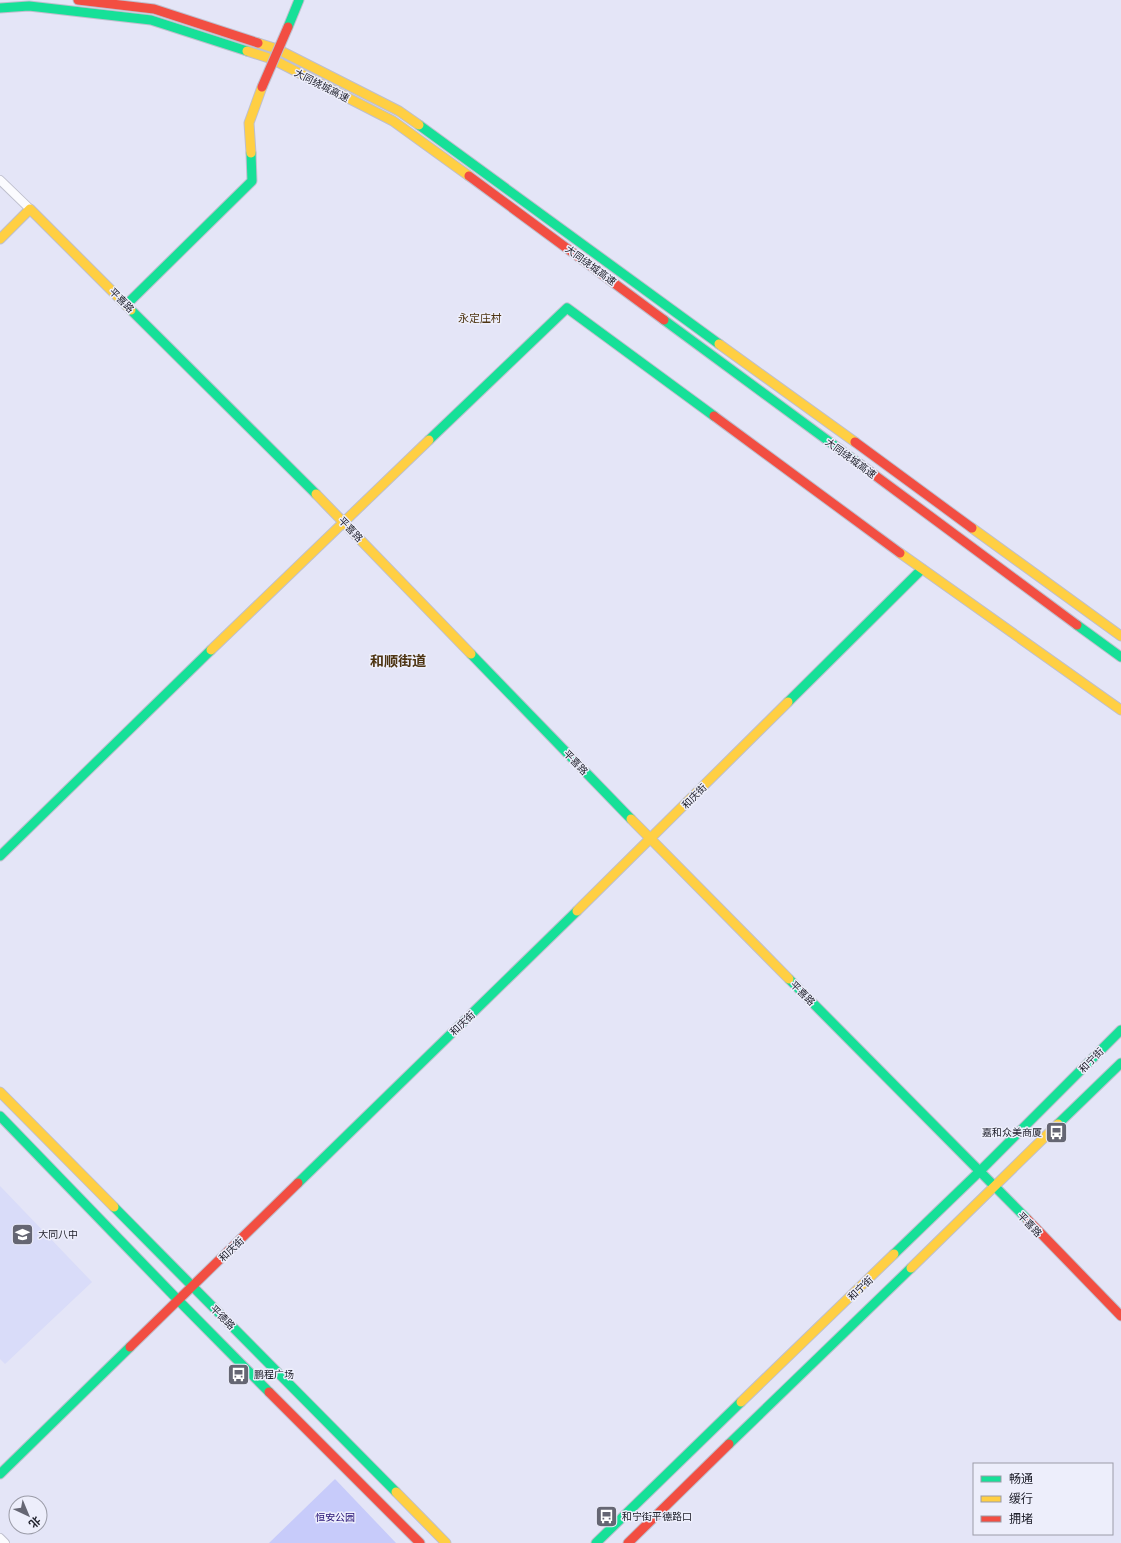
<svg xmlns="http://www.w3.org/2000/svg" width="1121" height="1543" font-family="Rubik,'Noto Sans SC',sans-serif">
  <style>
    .built { fill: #d9dcf9 }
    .green { fill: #c7cbfa }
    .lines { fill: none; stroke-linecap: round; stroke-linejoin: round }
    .street-casing { stroke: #bebfcd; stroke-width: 10 }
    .fast-casing { stroke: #bebfcd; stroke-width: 11 }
    .slow-casing { stroke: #bebfcd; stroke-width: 11 }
    .jam-casing { stroke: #bebfcd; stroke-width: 11 }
    .street { stroke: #fbfbfe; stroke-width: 8 }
    .fast { stroke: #16e098; stroke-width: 9 }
    .slow { stroke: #ffcf43; stroke-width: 9 }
    .jam { stroke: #f24e42; stroke-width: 9 }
    .jam-bridge-casing { stroke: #bebfcd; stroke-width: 11; stroke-linecap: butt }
    .jam-bridge { stroke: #f24e42; stroke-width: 9 }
    .labels { text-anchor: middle; stroke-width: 3; stroke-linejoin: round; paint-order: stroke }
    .street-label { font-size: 10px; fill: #20212c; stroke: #edeefb }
    .poi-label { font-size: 10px; fill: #20212c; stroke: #edeefb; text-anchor: start }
    .park-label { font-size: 10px; fill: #251075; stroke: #edeefb }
    .neighbourhood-label { font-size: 11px; fill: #4d3412; stroke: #edeefb }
    .district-label { font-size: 14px; font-weight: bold; fill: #4d3412; stroke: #edeefb }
  </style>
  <rect width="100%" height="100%" fill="#e4e5f7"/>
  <!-- built -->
  <path class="built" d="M0 1186 92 1282 5 1364 0 1359Z"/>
  <!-- green -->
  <path class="green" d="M335 1479 396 1543H269Z"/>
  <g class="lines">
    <defs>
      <path id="street" d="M0 180 30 209
        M0 1538 5 1543"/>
      <path id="fast" d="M0 8 29 6 151 20 247 51
        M288 27 299 0
        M419 125 719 344
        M126 305 252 181 251 153
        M131 310 316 494
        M664 320 861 465
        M429 440 567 308 714 416
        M1077 625 1121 657
        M471 654 631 819
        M788 702 922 569
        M0 856 211 650
        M789 979 1027 1219
        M0 1116 178 1300 269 1392
        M1058 1124 1121 1063
        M298 1183 577 911
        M114 1207 396 1492
        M894 1254 980 1171 1121 1030
        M729 1444 911 1268
        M0 1474 130 1347
        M596 1543 741 1402"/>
      <path id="slow" d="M258 43 277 49 399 111 419 125
        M247 51 272 59 393 121 469 176
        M251 153 249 123 262 87
        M0 239 30 209 131 310
        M719 344 855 442
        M316 494 471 654
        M972 528 1121 636
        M900 553 1121 710
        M211 650 429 440
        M631 819 789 979
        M577 911 788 702
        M0 1092 114 1207
        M911 1268 1058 1124
        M741 1402 894 1254
        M396 1492 446 1543"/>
      <path id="jam" d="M78 0 154 9 258 43
        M469 176 664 320
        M714 416 900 553
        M855 442 972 528
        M861 465 1077 625
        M1027 1219 1121 1316
        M130 1347 298 1183
        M269 1392 420 1543
        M628 1543 729 1444"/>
    </defs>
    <!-- street casing -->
    <use href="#street" class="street-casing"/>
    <!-- fast casing -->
    <use href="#fast" class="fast-casing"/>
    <!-- slow casing -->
    <use href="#slow" class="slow-casing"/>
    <!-- jam casing -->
    <use href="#jam" class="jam-casing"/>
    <!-- street -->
    <use href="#street" class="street"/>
    <!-- fast -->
    <use href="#fast" class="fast"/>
    <!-- slow -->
    <use href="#slow" class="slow"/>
    <!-- jam -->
    <use href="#jam" class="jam"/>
    <defs>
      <path id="jam-bridge" d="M262 87 288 27"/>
    </defs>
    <!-- jam-bridge casing -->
    <use href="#jam-bridge" class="jam-bridge-casing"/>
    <!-- jam-bridge -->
    <use href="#jam-bridge" class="jam-bridge"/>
  </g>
  <!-- icons -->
  <defs>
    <symbol id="bus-square" viewBox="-11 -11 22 22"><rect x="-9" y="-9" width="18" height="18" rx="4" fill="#656673" stroke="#edeefb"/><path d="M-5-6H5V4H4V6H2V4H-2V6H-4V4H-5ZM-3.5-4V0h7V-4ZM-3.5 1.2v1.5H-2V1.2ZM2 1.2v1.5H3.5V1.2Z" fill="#fff"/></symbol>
    <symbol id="school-square" viewBox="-11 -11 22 22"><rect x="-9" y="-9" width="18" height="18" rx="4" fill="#656673" stroke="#edeefb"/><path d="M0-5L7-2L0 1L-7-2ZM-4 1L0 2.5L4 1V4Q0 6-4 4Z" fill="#fff"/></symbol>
  </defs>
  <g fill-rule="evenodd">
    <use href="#bus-square" x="1044" y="1120" width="25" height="25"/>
    <use href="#school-square" x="10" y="1222" width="25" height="25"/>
    <use href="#bus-square" x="226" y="1362" width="25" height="25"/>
    <use href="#bus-square" x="594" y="1504" width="25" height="25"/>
  </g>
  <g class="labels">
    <!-- street labels -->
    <g class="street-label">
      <text transform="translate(322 85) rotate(27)" y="4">大同绕城高速</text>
      <text transform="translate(591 265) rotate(36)" y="4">大同绕城高速</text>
      <text transform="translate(122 300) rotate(45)" y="4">平喜路</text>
      <text transform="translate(851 458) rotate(36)" y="4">大同绕城高速</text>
      <text transform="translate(351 529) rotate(46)" y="4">平喜路</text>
      <text transform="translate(576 762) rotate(46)" y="4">平喜路</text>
      <text transform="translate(694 796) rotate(-45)" y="4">和庆街</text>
      <text transform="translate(803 993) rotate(45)" y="4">平喜路</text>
      <text transform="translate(462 1023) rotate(-44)" y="4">和庆街</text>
      <text transform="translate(1091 1060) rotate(-45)" y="4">和宁街</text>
      <text transform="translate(1030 1224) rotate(46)" y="4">平喜路</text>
      <text transform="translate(231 1249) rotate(-44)" y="4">和庆街</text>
      <text transform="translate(860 1288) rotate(-44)" y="4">和宁街</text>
      <text transform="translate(223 1317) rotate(45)" y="4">平德路</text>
    </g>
    <!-- poi labels -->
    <g class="poi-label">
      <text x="1042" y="1136" text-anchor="end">嘉和众美商厦</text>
      <text x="38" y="1238">大同八中</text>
      <text x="254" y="1378">鹏程广场</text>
      <text x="622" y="1520">和宁街平德路口</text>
    </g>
    <!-- park labels -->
    <g class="park-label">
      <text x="335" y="1521">恒安公园</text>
    </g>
    <!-- neighbourhood labels -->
    <g class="neighbourhood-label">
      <text x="480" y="322">永定庄村</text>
    </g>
    <!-- district labels -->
    <g class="district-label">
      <text x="398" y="666">和顺街道</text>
    </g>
  </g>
  <!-- legend -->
  <rect x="973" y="1463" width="140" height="72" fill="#edeefb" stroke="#9b9ca8"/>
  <rect x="981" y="1476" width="20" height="6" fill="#16e098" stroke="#9b9ca8"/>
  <text x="1009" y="1483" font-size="12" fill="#20212c">畅通</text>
  <rect x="981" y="1496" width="20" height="6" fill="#ffcf43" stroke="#9b9ca8"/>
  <text x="1009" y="1503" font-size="12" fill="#20212c">缓行</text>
  <rect x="981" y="1516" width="20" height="6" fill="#f24e42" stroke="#9b9ca8"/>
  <text x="1009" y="1523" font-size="12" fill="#20212c">拥堵</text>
  <!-- north arrow -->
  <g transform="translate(28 1515) rotate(136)"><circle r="19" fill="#edeefb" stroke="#9b9ca8"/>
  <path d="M0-3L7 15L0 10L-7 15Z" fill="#656673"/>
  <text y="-6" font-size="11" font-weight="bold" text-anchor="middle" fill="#20212c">北</text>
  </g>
</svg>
